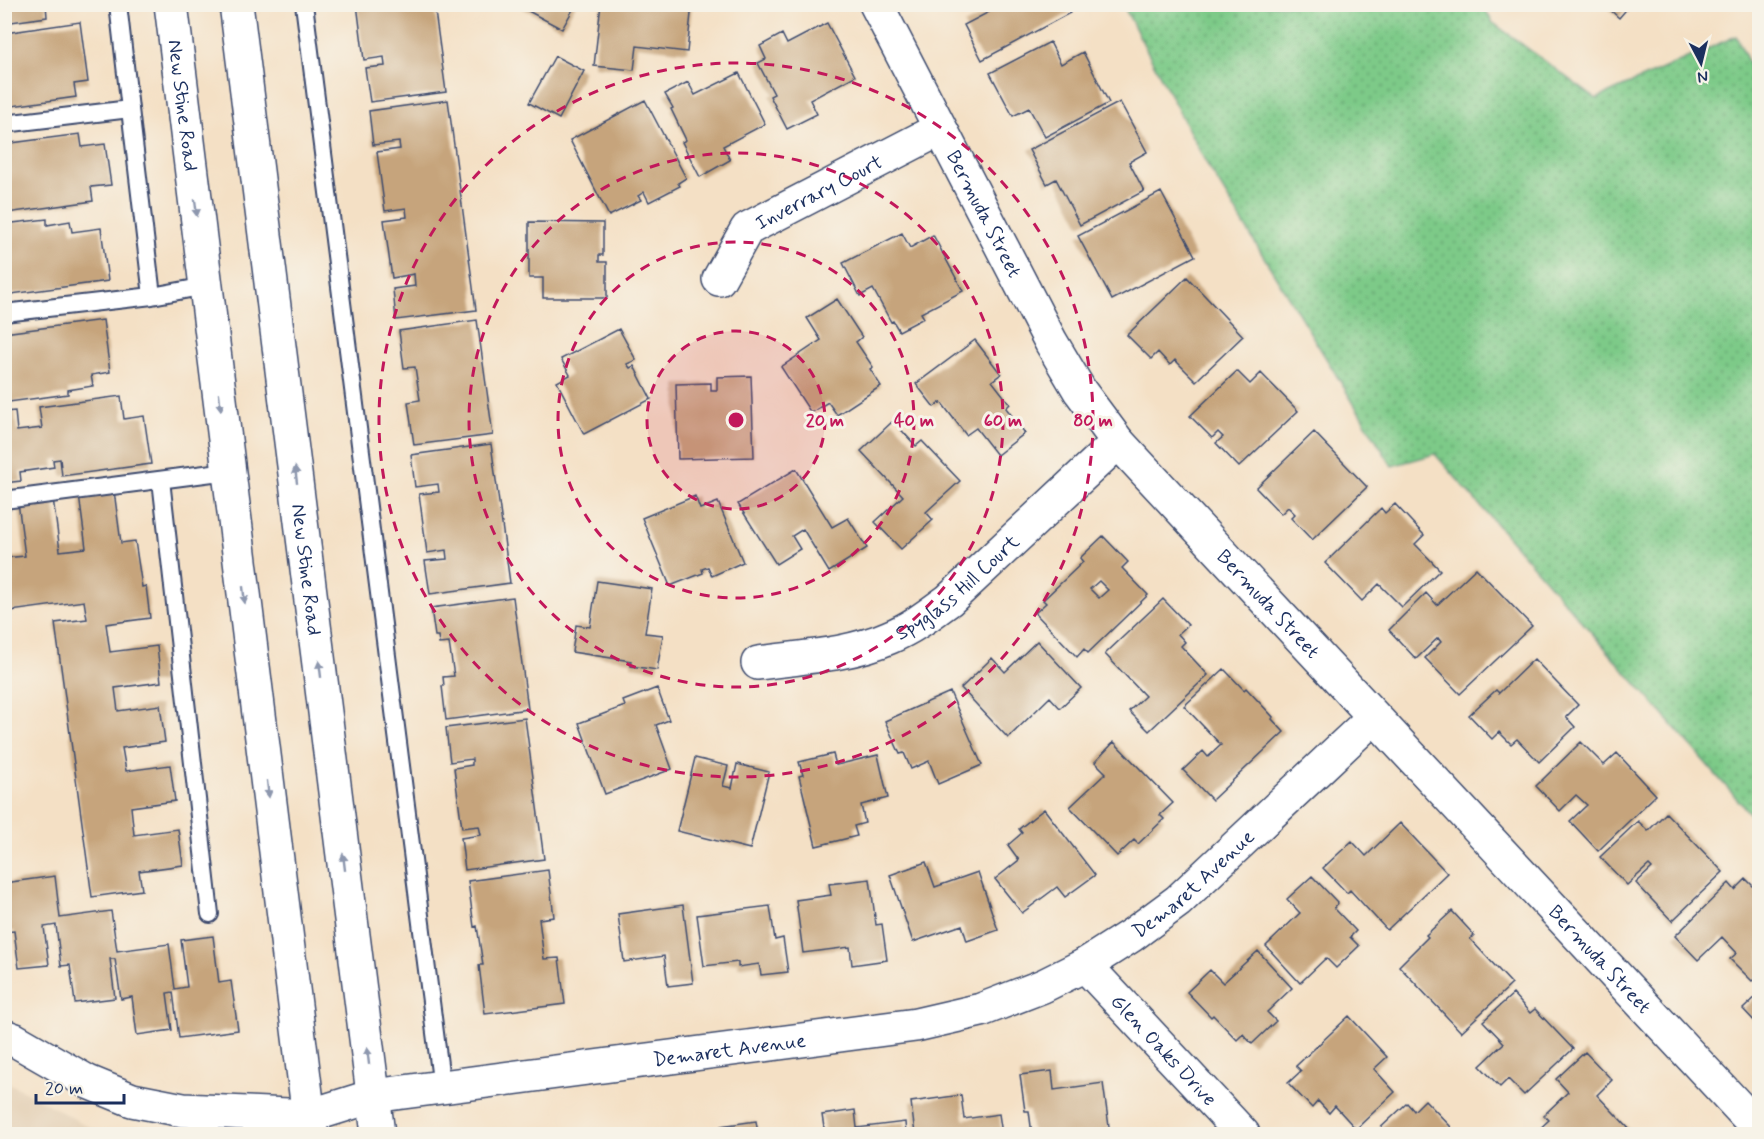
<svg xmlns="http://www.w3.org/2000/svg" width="1764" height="1139" font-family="Mynerve,sans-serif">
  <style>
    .built { fill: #e4d0b6 }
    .grass { fill: url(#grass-dots); stroke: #4c7c73; stroke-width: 1.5 }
    .building { fill: #c6a47c; fill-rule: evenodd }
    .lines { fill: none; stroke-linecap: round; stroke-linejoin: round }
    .lane-casing { stroke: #3c4a6d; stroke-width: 20 }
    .street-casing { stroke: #3c4a6d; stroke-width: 36 }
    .secondary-casing { stroke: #3c4a6d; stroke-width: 36 }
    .lane { stroke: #fff; stroke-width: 16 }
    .street { stroke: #fff; stroke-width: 33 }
    .secondary { stroke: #fff; stroke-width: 33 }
    .oneway { fill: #8d97ae }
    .ring { fill: none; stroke: #c2185b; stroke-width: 3; stroke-dasharray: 10 8 }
    .labels { text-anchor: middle; stroke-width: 6; stroke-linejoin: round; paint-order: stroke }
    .street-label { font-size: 20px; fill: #1b2f5e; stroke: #f7f3e8 }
    .centre { fill: #c2185b; stroke: #f7f3e8; stroke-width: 3 }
    .ring-label { font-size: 18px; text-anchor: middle; font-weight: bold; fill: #c2185b; stroke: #f7f3e8; stroke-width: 6; stroke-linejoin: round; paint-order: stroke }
  </style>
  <defs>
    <pattern id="grass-dots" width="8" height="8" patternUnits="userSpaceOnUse" patternTransform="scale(1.5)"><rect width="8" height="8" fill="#7dca88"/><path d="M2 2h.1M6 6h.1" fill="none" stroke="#66a472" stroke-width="1.8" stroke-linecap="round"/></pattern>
  </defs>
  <rect width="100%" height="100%" fill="#f7f3e8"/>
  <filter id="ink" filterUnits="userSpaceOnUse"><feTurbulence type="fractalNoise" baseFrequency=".0167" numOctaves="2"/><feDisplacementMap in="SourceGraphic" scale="12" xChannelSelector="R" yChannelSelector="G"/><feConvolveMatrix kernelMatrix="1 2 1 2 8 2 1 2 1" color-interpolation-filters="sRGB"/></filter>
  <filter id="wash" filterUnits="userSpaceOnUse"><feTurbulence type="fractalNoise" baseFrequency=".008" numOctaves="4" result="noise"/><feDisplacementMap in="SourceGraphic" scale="24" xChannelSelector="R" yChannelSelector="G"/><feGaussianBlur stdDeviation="1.35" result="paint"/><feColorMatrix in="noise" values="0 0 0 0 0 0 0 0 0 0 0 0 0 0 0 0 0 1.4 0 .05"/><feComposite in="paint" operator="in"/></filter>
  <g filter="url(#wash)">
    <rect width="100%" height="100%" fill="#f4e0c5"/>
    <!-- built -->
    <path class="built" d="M5 1081 91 1128 111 1134H5Z"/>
    <!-- grass -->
    <path class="grass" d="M1123 5H1483L1492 22 1596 99 1736 36 1760 87 1759 824 1435 454 1392 466 1205 161Z"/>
    <g id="blocks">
      <!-- building -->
      <path class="building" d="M4 4H46L47 17 4 23Z
        M357 4H434L446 92 370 102 365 68 385 66 384 57 364 60Z
        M515 4H576L562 29Z
        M601 4H692L687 52 637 46 634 70 594 66Z
        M990 4H1078L1069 10 1070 13 982 60 964 25 993 10Z
        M1604 4H1631L1619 18Z
        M80 22 88 82 74 84 76 97 5 107V33Z
        M827 23 855 76 810 100 817 114 787 129 770 96 774 94 758 63 766 59 760 46 782 34 787 44Z
        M1050 42 1061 64 1083 52 1109 103 1045 137 1029 108 1013 116 990 73Z
        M555 56 584 71 559 119 529 103Z
        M739 73 765 124 723 146 730 160 700 177 682 142 686 140 671 109 673 108 665 94 688 82 695 95Z
        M448 100 476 310 396 320 393 289 415 286 414 274 392 278 384 220 407 217 406 208 385 211 377 152 400 149 399 142 373 145 369 111Z
        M645 100 686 178 678 183 680 186 649 202 644 192 638 196 641 200 609 216 570 140Z
        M1120 102 1147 152 1129 162 1144 191 1080 225 1056 179 1047 184 1029 150Z
        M80 134 82 147 105 144 111 185 91 187 93 201 7 213 4 198V144Z
        M1161 192 1195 256 1112 300 1078 236Z
        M47 219V225L70 221 72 232 101 228 108 281 4 295V224Z
        M529 222 603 223V255H599V262H607V298H543V278H529Z
        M902 233 910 248 933 235 963 291 921 313 924 318 899 331 893 321 891 322 873 289 860 296 843 263Z
        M1187 277 1243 336 1196 381 1175 360 1170 365 1158 352 1151 359 1127 335Z
        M837 299 862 337 856 342 873 367 870 369 881 386 837 415 828 402 811 413 781 367 821 340 807 318Z
        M103 320 110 372 91 375 93 386 68 390V394L9 402 7 385H4V333Z
        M477 320 493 435 414 445 408 402 420 400 415 367 404 368 399 331Z
        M619 329 636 360 627 364 630 368 634 366 651 399 584 434 557 382 570 375 561 359Z
        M975 340 1001 374 992 381 1010 404 1006 408 1025 433 997 455 976 428 966 435 941 402 934 407 916 384Z
        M1237 371 1250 384 1261 373 1298 411 1239 467 1216 443 1223 437 1218 432 1212 438 1190 416Z
        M751 376 754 457 678 459 676 384 711 383V390H717V377Z
        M121 396 124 419 144 416 151 464 62 476 60 459 53 460 54 467 20 472 21 481 4 483V412L15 411 17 431 42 428 39 407Z
        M893 421 916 446 922 441 960 481 926 512 933 520 901 549 875 522 903 496 861 451Z
        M1314 432 1367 487 1312 540 1291 518 1295 514 1288 507 1281 514 1256 488Z
        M491 444 510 583 430 594 425 561 447 559 446 550 427 553 419 494 439 492 438 484 415 487 411 455Z
        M796 469 832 527 848 518 867 548 829 572 803 529 792 536 800 549 776 564 738 504Z
        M114 491 121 543 135 541 142 587 146 586 150 618 106 624 110 652 157 646 161 682 115 688 118 711 160 705 165 742 122 748 126 771 170 765 175 801 131 807 134 835 178 829 183 865 139 871 142 890 92 897 55 623 87 619 84 601 4 612V558L25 556 18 502 53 498 60 551 86 548 79 495Z
        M695 496 700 509 718 502 743 562 712 576 708 567 702 569 703 573 670 586 642 518Z
        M1395 504 1424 535 1415 544 1440 570 1402 607 1379 584 1362 601 1325 563 1381 508 1385 513Z
        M1103 536 1128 562 1122 568 1148 595 1088 653 1084 649 1077 657 1035 613 1046 603 1043 600 1083 562 1080 558ZM1099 581 1108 590 1099 598 1090 589Z
        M1476 568 1532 626 1460 694 1425 658 1441 642 1438 638 1416 659 1389 630 1426 593 1437 605Z
        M597 581 652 589 645 633 663 635 657 670 631 666V661L572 652 576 625 590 627Z
        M513 597 528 709 446 720 442 686H444L443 677 454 676 449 643 439 644 438 636H435L431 608Z
        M1163 599 1188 625 1178 634 1185 642 1181 646 1208 675 1149 731 1129 711 1145 696 1105 654Z
        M1037 641 1081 688 1060 708 1050 697 1008 738 961 688 992 658 1005 672Z
        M1534 659 1578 705 1566 717 1575 727 1539 762 1517 739 1511 744 1499 732 1492 739 1469 715 1496 690 1499 693Z
        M1224 669 1244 690 1246 688 1273 717 1272 719 1284 732 1212 800 1183 770 1203 751 1208 757 1221 745 1184 706Z
        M657 688 669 720 656 725 672 769 605 794 579 723 625 706 623 701Z
        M950 692 982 765 938 784 929 761 911 769 904 753 900 754 885 721Z
        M525 718 544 859 465 870 461 838 481 835 479 826 462 828 454 768 472 765V759L450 762 446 728Z
        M1114 742 1173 803 1160 815 1164 819 1138 844 1134 840 1117 856 1070 807 1106 773 1095 762Z
        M1581 742 1604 765 1617 753 1656 795 1598 851 1570 821 1587 805 1576 795 1560 811 1536 786Z
        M833 754 836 765 878 755 888 798 861 805 865 823 854 826 857 836 816 846 799 776 803 775 799 762Z
        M695 758 728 766 723 786 732 788 737 764 769 772 750 849 677 831Z
        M1044 809 1095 875 1065 897 1057 887 1022 913 995 879 1019 860 1008 845 1022 833 1019 829Z
        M1666 813 1723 872 1672 921 1636 883 1652 868 1649 865 1627 885 1600 857 1638 821 1648 831Z
        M1400 823 1447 873 1387 930 1350 890 1347 893 1323 868 1352 841 1366 856Z
        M926 862 935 887 978 872 998 930 967 941 962 925 913 942 890 875Z
        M548 870 554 917 539 919 544 959 559 958 565 1004 485 1014 479 965H483L477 926 474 927 468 881Z
        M55 876 60 918 111 911 117 951 169 944 175 989 187 987 181 940 213 936 219 983 231 981 238 1030 179 1038 173 992 167 993 172 1030 137 1035 132 997 121 999 115 959H110L115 998 75 1003 70 965 61 966 56 925 44 927 49 965 19 968 14 931 4 932V883Z
        M1312 876 1338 903 1334 908 1356 931 1350 937 1359 946 1336 968 1326 958 1300 983 1266 946 1300 913 1287 899Z
        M870 879 876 925 882 924 887 960 852 965 850 947 803 953 796 900 831 895 829 884Z
        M1746 879 1760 893V974L1752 981 1730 959 1737 953 1722 937 1698 960 1675 936 1729 883 1735 890Z
        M683 905 693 983 668 986 664 956 624 962 618 914Z
        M770 906 775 940 783 938 788 972 761 975 759 964 738 967V962L704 966 697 915Z
        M1452 911 1474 935 1470 939 1512 984 1461 1032 1399 966 1428 937 1426 935Z
        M1258 951 1292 988 1267 1012 1276 1021 1252 1044 1243 1034 1237 1040 1213 1015 1211 1017 1187 992 1210 970 1223 983Z
        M1760 993V1027L1743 1009Z
        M1513 994 1530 1013 1535 1009 1573 1049 1524 1095 1508 1079 1500 1087 1480 1066 1504 1043 1483 1021Z
        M1349 1016 1387 1057 1374 1069 1395 1092 1356 1129 1335 1106 1329 1113 1318 1101 1312 1108 1288 1083 1301 1071 1296 1066Z
        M1585 1052 1612 1080 1597 1095 1634 1134H1537L1535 1133 1549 1120 1544 1115 1568 1092 1556 1079Z
        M1052 1071 1054 1090 1103 1083 1110 1134H1032L1029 1111H1025L1020 1075Z
        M961 1095 964 1119 999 1114 1002 1134H915L911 1102Z
        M1425 1100 1451 1127 1443 1134H1374L1407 1103 1414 1111Z
        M855 1110 857 1128 905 1122 906 1134H825L822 1115Z
        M756 1121 758 1134H722L721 1126Z"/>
    </g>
  </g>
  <g filter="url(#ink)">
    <use href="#blocks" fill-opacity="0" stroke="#3c4a6d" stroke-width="1.5"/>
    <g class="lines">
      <defs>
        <path id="lane" d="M304 4 442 1088
          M4 124 130 109 118 4
          M152 296 206 286
          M4 313 152 296 130 109
          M161 480 210 914
          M4 500 228 471"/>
        <g id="street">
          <path id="s1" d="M876 4 1051 342 1080 391 1118 442 1760 1130"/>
          <path id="s2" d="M719 279 747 229 940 129"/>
          <path id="s3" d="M758 663C802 657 850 655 890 637 912 628 930 614 949 600L1118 442"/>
          <path id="s4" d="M1085 965 1243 1134"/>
          <path id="s5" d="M4 1036 15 1040 88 1082 132 1100 183 1110 309 1116 373 1096 916 1025 981 1010 1043 986 1085 965 1132 935 1178 901 1374 717"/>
        </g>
        <g id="secondary">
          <path id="s6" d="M171 4 311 1134"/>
          <path id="s7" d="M236 4 378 1134"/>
        </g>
      </defs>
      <!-- lane casing -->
      <use href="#lane" class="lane-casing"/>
      <!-- street casing -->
      <use href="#street" class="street-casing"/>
      <!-- secondary casing -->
      <use href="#secondary" class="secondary-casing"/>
      <!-- lane -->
      <use href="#lane" class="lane"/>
      <!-- street -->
      <use href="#street" class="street"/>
      <!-- secondary -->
      <use href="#secondary" class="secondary"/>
    </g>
    <!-- one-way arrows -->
    <defs><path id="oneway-solid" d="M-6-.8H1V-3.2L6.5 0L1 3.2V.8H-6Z" transform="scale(1.5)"/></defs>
    <g class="oneway">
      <use href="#oneway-solid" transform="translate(196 208) rotate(83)"/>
      <use href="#oneway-solid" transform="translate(220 402) rotate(83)"/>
      <use href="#oneway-solid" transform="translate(296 475) rotate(-97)"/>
      <use href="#oneway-solid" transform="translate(244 595) rotate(83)"/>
      <use href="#oneway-solid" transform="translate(320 669) rotate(-97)"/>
      <use href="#oneway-solid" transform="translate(268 789) rotate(83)"/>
      <use href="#oneway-solid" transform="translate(344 862) rotate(-97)"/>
      <use href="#oneway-solid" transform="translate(368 1056) rotate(-97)"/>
    </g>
  </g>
  <!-- distance rings -->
  <circle cx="736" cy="420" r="89" fill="#c2185b" fill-opacity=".12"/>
  <g class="ring">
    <circle cx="736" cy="420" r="89"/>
    <circle cx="736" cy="420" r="178"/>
    <circle cx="736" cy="420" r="267"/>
    <circle cx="736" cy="420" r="357"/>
  </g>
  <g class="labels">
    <!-- street labels -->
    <g class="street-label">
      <text dy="7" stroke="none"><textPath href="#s6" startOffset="102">New Stine Road</textPath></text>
      <text dy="7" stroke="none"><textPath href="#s2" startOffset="138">Inverrary Court</textPath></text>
      <text dy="7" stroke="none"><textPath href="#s1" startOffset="236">Bermuda Street</textPath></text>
      <text dy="7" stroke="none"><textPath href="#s7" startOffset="570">New Stine Road</textPath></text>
      <text dy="7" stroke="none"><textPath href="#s3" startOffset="219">Spyglass Hill Court</textPath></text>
      <text dy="7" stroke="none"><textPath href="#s1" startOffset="722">Bermuda Street</textPath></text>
      <text dy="7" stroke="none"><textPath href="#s5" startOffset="1252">Demaret Avenue</textPath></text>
      <text dy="7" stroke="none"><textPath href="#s1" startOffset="1208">Bermuda Street</textPath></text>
      <text dy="7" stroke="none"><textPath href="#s5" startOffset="748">Demaret Avenue</textPath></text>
      <text dy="7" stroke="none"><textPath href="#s4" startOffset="116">Glen Oaks Drive</textPath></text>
    </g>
  </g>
  <circle cx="736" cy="420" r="9" class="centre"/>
  <g class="ring-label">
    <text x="825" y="426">20 m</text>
    <text x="914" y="426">40 m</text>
    <text x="1003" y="426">60 m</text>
    <text x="1093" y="426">80 m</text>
  </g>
  <!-- margin -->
  <rect width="1764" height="1139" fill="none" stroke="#f7f3e8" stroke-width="24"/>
  <!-- north arrow -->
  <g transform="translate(1701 63) rotate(173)" stroke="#f7f3e8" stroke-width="4.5" paint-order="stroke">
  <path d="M0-4.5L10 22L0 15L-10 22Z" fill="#1b2f5e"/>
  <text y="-9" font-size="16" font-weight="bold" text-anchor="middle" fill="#1b2f5e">N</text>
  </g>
  <!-- scale -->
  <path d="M36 1094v9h88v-9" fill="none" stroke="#1b2f5e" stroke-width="3"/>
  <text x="45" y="1094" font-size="18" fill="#1b2f5e" stroke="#f7f3e8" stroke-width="4.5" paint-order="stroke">20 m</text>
</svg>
